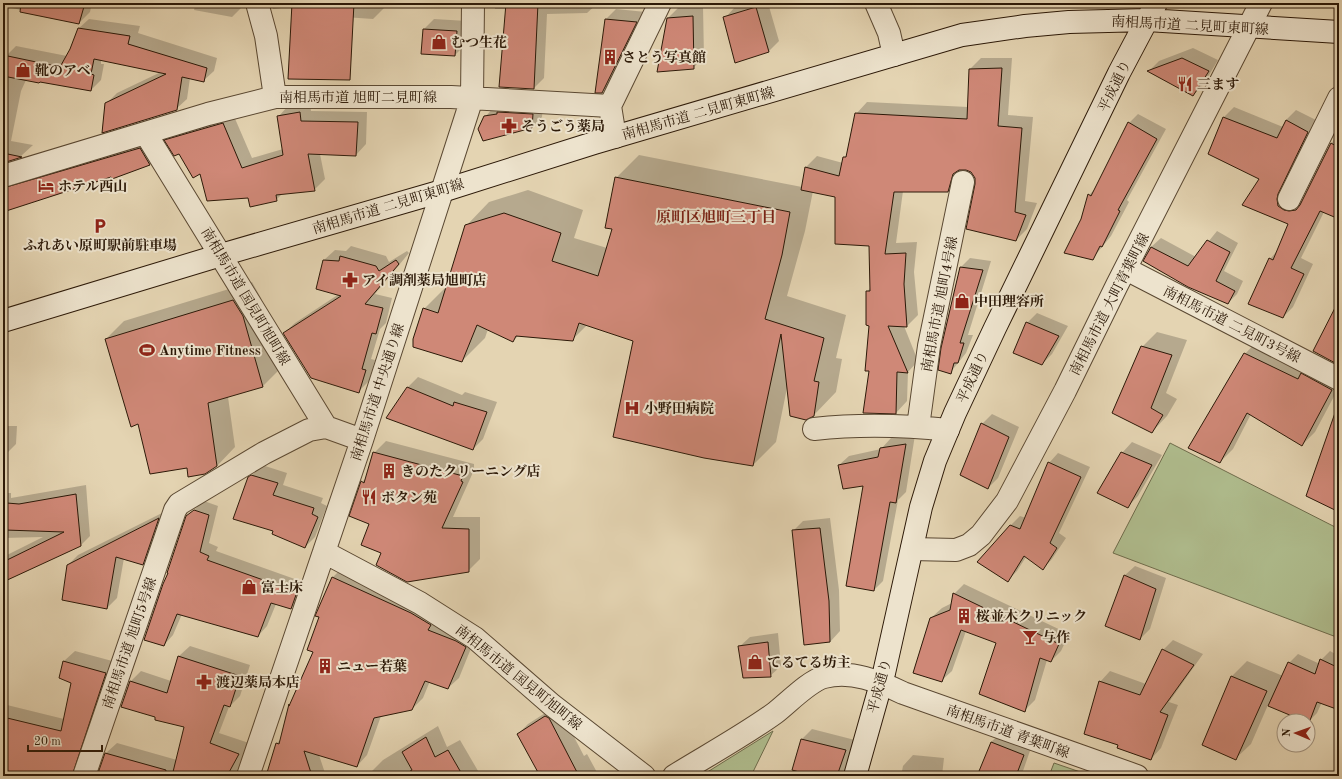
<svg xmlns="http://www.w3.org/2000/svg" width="1342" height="779" font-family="'Old Standard TT','Noto Serif JP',serif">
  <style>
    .green { fill: #b0be8f; stroke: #6e6c4c }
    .shadow { fill: #0003 }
    .building { fill: #cf8877; stroke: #2c1908 }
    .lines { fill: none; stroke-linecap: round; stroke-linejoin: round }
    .street-casing { stroke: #5a4832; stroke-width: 24 }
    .secondary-casing { stroke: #2c1908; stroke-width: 24 }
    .street { stroke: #ede3cd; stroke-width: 22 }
    .secondary { stroke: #ede3cd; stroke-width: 22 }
    .labels { text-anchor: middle; stroke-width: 4; stroke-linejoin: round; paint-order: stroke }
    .street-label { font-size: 14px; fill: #2c1908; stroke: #ede3cd }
    .poi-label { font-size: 14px; font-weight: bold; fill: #2c1908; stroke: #ede3cd; text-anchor: start }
    .neighbourhood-label { font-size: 15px; font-weight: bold; fill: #7a1f14; stroke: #ede3cd }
  </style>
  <rect width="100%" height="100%" fill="#e4d4b2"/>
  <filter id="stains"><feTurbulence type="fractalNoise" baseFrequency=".005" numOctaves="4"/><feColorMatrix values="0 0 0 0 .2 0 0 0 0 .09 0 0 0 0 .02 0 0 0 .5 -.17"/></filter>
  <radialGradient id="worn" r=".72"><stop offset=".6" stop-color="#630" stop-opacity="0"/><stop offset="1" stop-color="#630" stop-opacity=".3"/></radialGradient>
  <!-- green -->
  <path class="green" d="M1170 443 1339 529V638L1113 553Z
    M773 731 751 776H701Z
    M1054 763 1092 776H1049Z"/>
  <!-- shadow -->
  <path class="shadow" d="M3 3H92L90 12 79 23 3 6Z
    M196 3H243V6L232 17 194 10Z
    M271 3H326L273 9Z
    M344 3H384V8L373 19 344 17Z
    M495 3H598L587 13 547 14 544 78 534 88 506 9H495Z
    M748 3H768L779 41 769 51 725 18 735 7Z
    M703 6 704 57 693 68 668 18 678 8Z
    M616 9 646 12 612 82 602 92 606 19Z
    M89 19 140 26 138 33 217 58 214 71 203 81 190 78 187 99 176 109 106 104 117 93 161 72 101 59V64H104L101 80 91 90 26 80 21 91 11 141 33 145 21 156 3 162V67L6 56 16 46 67 56 78 29Z
    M434 19 467 21 465 45 455 55 424 29Z
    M1193 48 1218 60 1203 85 1193 95 1149 71 1159 61Z
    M981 58H1012L1008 115 1033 117 1025 201 1037 203 1027 229 1016 240 976 184V177L972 172 966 169H962L959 180 948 191H903L896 243 917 242 914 272 918 315 907 326H904L918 361 908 372 907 401 896 413 870 370V325L867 292 870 288V245L836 196 813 191 805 231 787 296 846 315 836 358 842 359 836 392 813 416 787 388 776 442 753 465 634 340 587 325 572 340 519 335 513 341 488 329 485 338 462 361 424 309 447 286 466 226 489 202 528 190 583 210 574 238 607 248 613 228 616 178 639 155 802 187 806 167 817 156 843 163 847 154 856 114 867 102 968 107 970 69Z
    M310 102 311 111 367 112 366 144 356 155 320 154 325 179 314 190 283 193 276 200 248 197 201 173 166 140 176 130 233 114 252 158 283 149 278 117 288 106Z
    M543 104 542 117 532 127 485 117 495 106Z
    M1234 107 1283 127 1286 120 1296 110 1318 121 1294 201H1303L1339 129V217L1324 212 1301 258 1313 264 1293 307 1283 317 1270 259 1277 251 1289 224 1260 179 1209 153 1224 117Z
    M1138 114 1166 129 1127 200 1129 202 1111 236 1093 258 1081 219 1089 195 1096 188 1129 123Z
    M152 136 162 151 150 164 112 177V176L3 211V164V167Z
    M1217 231 1238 243 1224 271 1243 281 1237 294 1228 303 1144 261 1151 247 1161 238 1196 257Z
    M351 246 386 256 389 262 407 251 409 253 375 294 392 298 386 323 380 329 371 359 375 360 369 381 358 392 284 333 295 323 339 294 324 260 335 250 346 251Z
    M970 258 991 261 968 335H973L966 353 950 373 942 348 961 267Z
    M252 282 261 298 281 368 263 386 228 397 235 447 217 466H188L139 423 106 339 124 321Z
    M1037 313 1068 326 1052 354 1042 364 1027 323Z
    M1157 332 1187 340 1166 393 1177 399 1167 416 1152 432 1142 347Z
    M1258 340 1339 387 1315 432 1302 445 1251 414 1233 449 1220 462 1245 354Z
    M418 377 462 395 465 392 497 402 483 439 473 449 388 418 408 387Z
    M992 414 1019 427 998 478 988 488 982 424Z
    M3 426H17L16 444 6 454H3Z
    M915 435 906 492 898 500 883 581 874 590 864 485 839 465 849 456 881 449 891 438Z
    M386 441 474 464V470L453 517H480V559L468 571 382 552 370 524 362 482 367 477 374 453Z
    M1132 442 1162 455 1138 496 1127 507 1122 453Z
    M1058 453 1090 467 1059 533 1066 538 1052 559 1043 569 1026 557 1017 571 1008 580 1010 526 1020 516 1026 518 1049 463Z
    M262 465 287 473 283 485 323 498 321 503 327 506 315 537 305 547 249 478Z
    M86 485 90 536 80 546 3 580V557L43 537 3 538V493H11V498Z
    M204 501 218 506 209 543 218 547 216 551 306 583 301 599 291 608 276 604 267 626 258 636 182 614 173 635 164 645 170 573 187 516Z
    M168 510 153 554 143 564 124 558 117 598 107 608 68 565 78 555Z
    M830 518 839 590 840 631 830 642 793 531 803 521Z
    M1135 566 1166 578 1150 629 1140 639 1124 576Z
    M343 567 476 636 459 678 448 688 430 681 423 698 412 709 381 716 367 755 357 766 319 755 326 776H276L277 743 281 739 314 651 320 616 317 615 333 577Z
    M964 584 1069 634 1061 651 1051 661 1047 660 1035 700 1025 710 997 642 966 631 952 671 941 681 931 618 942 608 952 603 954 594Z
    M778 633 781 666 770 676 739 647 750 637Z
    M1173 640 1203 654 1169 702 1178 705 1161 748 1151 759 1120 744 1100 682 1110 671 1146 684 1163 650Z
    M190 646 250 665 240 696 229 707 219 733 252 744 240 776H98L106 753 117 743 177 760 185 726 122 706 131 681 141 671 171 681 179 656Z
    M75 651 116 662 88 776H3V704L64 719 72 682 64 661Z
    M1330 651 1339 656V709L1322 702 1317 713 1308 722 1268 705 1251 744 1235 759 1232 676 1247 661 1283 676 1289 663 1298 654 1320 664 1321 660Z
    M556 706 559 708 584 756 587 754 599 776H543L518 734 528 724Z
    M438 726 447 747 460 740 481 776H390L372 771 383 760Z
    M812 729 855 740 845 770 839 776H817L794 769 802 739Z
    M1001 733 1032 745 1023 771 1036 776H978L991 742Z
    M913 755 944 758 942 776H901L903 766Z"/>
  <!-- building -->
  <path class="building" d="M21 3H85L79 24 20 12Z
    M292 3H354L350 80 288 79Z
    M506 3H538L534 89 499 87Z
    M756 7 769 52 735 63 723 17Z
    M693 16 694 69 657 72 667 18Z
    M605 19 637 22 602 93H595Z
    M78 28 130 36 128 44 207 68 204 82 182 77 177 110 102 133 105 103 166 74 94 59 91 74 94 75 91 91 40 82 39 83 3 76V55L60 67 70 49Z
    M423 29 457 31 455 56 421 54Z
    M1182 58 1209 71 1193 96 1147 71Z
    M1002 68 998 126 1022 128 1015 212 1026 215 1016 241 966 229 975 184V178L971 172 966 170H959L953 174 948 192H894L885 254 906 253 904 284 907 327 888 326 908 373 897 372 896 414 863 413 869 371H865L869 326 866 325V291H870L869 246 835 244V197L801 190 805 167 839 176 843 157H846L855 113 967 119 969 69Z
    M300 112 301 121 358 122 356 156 308 154 315 191 276 195 277 201 250 207 248 198 207 201 200 174 193 178 179 154 174 156 164 140 223 123 242 168 283 155 277 116Z
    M497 112 533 114 532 128 483 141 478 129 484 116 497 114Z
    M1223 117 1277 138 1286 120 1308 132 1278 194 1277 199 1278 206 1284 210 1289 211 1296 210 1300 205 1331 143 1339 148V219L1320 211 1291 268 1304 274 1283 318 1248 304 1269 258 1273 260 1288 224 1242 205 1259 179 1208 154Z
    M1128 122 1157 139 1118 210 1120 211 1102 247 1100 246 1093 260 1064 253 1081 219 1088 194 1091 196Z
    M140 148 150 165 112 179 111 177 3 212V188Z
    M3 153 22 157 3 163Z
    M615 177 790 212 782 255 765 319 824 338 814 381 819 382 814 416 806 420 790 416 781 334 753 466 704 458 613 437 633 341 579 323 573 341 516 336 513 342 477 325 462 362 413 347V339L423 308 438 313 465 225 504 213 561 233 552 261 598 276 612 229 605 228Z
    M1207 240 1230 252 1216 281 1235 291 1228 304 1188 287 1143 261 1151 247 1188 266Z
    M340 256 376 266 379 271 396 260 399 264 365 304 383 308 376 334 372 333 362 369 366 370 359 393 311 378 283 333 341 296 316 289 323 260 339 261Z
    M960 267 983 270 960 343H964L958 363H954L951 374 938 370 941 348Z
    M233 300 243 316 263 387 208 403 217 466 205 474 188 477 187 468 150 474 138 424 131 427 105 339Z
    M1339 300V360L1337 364 1313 351Z
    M1026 322 1059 336 1042 365 1013 353Z
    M1141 346 1172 355 1151 408 1163 415 1152 433 1112 413Z
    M1244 353 1298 379 1301 373 1332 390 1302 446 1247 413 1220 463 1188 448Z
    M407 387 453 406 454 402 487 412 473 450 386 418Z
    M1336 410 1339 411V512L1306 496Z
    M981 423 1009 437 988 489 960 475Z
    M906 444 896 503 890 502 874 591 846 586 863 486 843 489 838 465 878 457 880 448Z
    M373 452 463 476 461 481 463 482 442 528 469 529V572L407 582 376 565 381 553 361 545 369 524 349 516 361 481 364 483Z
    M1121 452 1152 465 1128 508 1097 493Z
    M1048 462 1081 477 1050 543 1057 548 1043 570 1024 556 1008 582 977 562 1010 525 1020 529Z
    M251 475 278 483 273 495 314 508 312 514 318 517 305 548 272 534 273 531 233 519 248 477Z
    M76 494 81 546 3 582V562L64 532 5 530 7 503 19 504Z
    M194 510 209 515 200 552 209 556 207 560 297 592 291 609 271 603 258 637 177 614 164 646 144 640 163 584 168 573H167L186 516Z
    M159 518 143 565 116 557 107 609 62 600 67 565Z
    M820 528 829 601 830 642 804 645 792 530Z
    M1124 575 1156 589 1140 640 1105 626Z
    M332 577 411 613 431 625 428 630 456 641 466 647 448 689 425 681 412 710 374 718 357 767 304 751 312 776H266L276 743 279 744 289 704V706L313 652 307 650 319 617 315 616Z
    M953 593 1059 644 1051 662 1040 658 1025 712 979 694 996 643 961 630 942 682 913 673 930 618 950 610Z
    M768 642 771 677 743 678 738 646Z
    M1162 649 1194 665 1160 712 1168 715 1151 760 1117 748 1118 745 1084 734 1099 681 1140 695Z
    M178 656 240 676 230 707 224 705 210 743 239 754 227 776H172L184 727 155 720V717L121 707 130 681 167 693Z
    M1320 659 1339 668V710L1317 702 1309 723 1308 721H1304L1268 706 1288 662 1315 674Z
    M63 661 106 673 72 776H3V717L61 731 71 683 59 678Z
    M1231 676 1267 691 1236 760 1202 745Z
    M545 716 549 718 579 776H540L517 734Z
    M426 737 435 757 448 750 463 776H402L412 770 402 752Z
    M801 739 846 750 837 776H814L792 770Z
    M991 742 1024 755 1016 776H977Z
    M105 753 166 770 165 776H97Z"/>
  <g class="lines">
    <defs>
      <path id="street" d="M257 3 266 36 275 97
        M876 3 889 33 894 55
        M610 106 615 137
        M146 134 326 427 362 440
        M3 176 208 114 275 97H451L610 106 660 3
        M1289 199 1339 98
        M1126 269 1339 379
        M918 427 929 346 963 182
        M814 429C860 424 903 425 948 430
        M912 549 956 550 969 545 981 535 1007 501 1065 391 1117 285 1261 3
        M324 552 420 603 475 638 552 705 644 776
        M84 776 175 510 179 504 264 453 309 430 326 427
        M248 776 362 440 472 98 473 3
        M674 776C708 755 743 736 775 713 788 703 809 681 824 677 852 670 878 681 903 693L1137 776"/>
      <path id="secondary" d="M3 321 221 255 442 191 594 143 962 35 1025 26 1069 22 1147 20 1339 32
        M855 776 884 673 921 507 935 461 955 413 995 328 1119 73 1156 3"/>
    </defs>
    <!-- street casing -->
    <use href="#street" class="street-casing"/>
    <!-- secondary casing -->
    <use href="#secondary" class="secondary-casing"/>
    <!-- street -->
    <use href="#street" class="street"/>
    <!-- secondary -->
    <use href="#secondary" class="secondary"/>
  </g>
  <!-- icons -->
  <defs>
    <symbol id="shop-bare" viewBox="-9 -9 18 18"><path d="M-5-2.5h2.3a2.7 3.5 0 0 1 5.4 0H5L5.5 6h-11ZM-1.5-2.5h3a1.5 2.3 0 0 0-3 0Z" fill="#8f2418" stroke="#ede3cd" stroke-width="2.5" paint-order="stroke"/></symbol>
    <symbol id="building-bare" viewBox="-9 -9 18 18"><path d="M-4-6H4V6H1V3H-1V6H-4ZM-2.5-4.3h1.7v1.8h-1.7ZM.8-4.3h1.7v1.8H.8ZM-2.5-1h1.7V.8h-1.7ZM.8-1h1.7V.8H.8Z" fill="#8f2418" stroke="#ede3cd" stroke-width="2.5" paint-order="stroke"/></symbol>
    <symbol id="restaurant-bare" viewBox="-9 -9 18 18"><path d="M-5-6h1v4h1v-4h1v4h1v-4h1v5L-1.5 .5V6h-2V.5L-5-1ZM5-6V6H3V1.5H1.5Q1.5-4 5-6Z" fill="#8f2418" stroke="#ede3cd" stroke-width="2.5" paint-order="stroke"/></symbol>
    <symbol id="pharmacy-bare" viewBox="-9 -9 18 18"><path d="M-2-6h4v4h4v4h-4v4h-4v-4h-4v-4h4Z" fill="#8f2418" stroke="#ede3cd" stroke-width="2.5" paint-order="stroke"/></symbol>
    <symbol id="hotel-bare" viewBox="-9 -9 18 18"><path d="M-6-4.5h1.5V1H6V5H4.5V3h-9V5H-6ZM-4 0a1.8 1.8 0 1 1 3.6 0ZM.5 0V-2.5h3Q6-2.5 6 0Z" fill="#8f2418" stroke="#ede3cd" stroke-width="2.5" paint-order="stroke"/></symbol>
    <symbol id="parking-bare" viewBox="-9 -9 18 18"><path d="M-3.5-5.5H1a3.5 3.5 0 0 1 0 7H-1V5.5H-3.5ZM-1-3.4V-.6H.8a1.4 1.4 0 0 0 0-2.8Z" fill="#8f2418" stroke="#ede3cd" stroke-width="2.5" paint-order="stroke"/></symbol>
    <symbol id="stadium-bare" viewBox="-9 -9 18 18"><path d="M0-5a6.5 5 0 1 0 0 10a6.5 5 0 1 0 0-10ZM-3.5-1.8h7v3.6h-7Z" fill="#8f2418" stroke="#ede3cd" stroke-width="2.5" paint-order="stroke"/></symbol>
    <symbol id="hospital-bare" viewBox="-9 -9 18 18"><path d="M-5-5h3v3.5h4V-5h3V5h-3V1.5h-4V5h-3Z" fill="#8f2418" stroke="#ede3cd" stroke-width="2.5" paint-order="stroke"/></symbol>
    <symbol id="bar-bare" viewBox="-9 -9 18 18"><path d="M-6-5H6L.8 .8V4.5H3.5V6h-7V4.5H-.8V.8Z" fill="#8f2418" stroke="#ede3cd" stroke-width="2.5" paint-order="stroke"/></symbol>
  </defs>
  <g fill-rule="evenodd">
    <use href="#shop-bare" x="428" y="31" width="22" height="22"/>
    <use href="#building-bare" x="599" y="46" width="22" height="22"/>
    <use href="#shop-bare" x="12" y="59" width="22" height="22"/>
    <use href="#restaurant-bare" x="1174" y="73" width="22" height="22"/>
    <use href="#pharmacy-bare" x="498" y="115" width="22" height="22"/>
    <use href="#hotel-bare" x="35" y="175" width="22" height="22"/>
    <use href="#parking-bare" x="89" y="215" width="22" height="22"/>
    <use href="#pharmacy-bare" x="339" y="269" width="22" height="22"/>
    <use href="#shop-bare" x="951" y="290" width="22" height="22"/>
    <use href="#stadium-bare" x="136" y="339" width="22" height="22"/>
    <use href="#hospital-bare" x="621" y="397" width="22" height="22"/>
    <use href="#building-bare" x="378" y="460" width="22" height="22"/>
    <use href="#restaurant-bare" x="358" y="486" width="22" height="22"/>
    <use href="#shop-bare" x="238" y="576" width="22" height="22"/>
    <use href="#building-bare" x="953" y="605" width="22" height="22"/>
    <use href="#bar-bare" x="1019" y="626" width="22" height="22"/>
    <use href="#shop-bare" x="744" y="651" width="22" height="22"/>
    <use href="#building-bare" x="314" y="655" width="22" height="22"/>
    <use href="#pharmacy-bare" x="193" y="671" width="22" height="22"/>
  </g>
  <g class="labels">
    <!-- street labels -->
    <g class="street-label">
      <text transform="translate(1190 25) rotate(3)" y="5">南相馬市道 二見町東町線</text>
      <text transform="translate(1114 86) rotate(-64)" y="5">平成通り</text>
      <text x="358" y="102">南相馬市道 旭町二見町線</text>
      <text transform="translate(698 113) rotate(-16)" y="5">南相馬市道 二見町東町線</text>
      <text transform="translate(388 206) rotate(-17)" y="5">南相馬市道 二見町東町線</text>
      <text transform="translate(246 296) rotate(59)" y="5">南相馬市道 国見町旭町線</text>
      <text transform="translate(939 304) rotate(-79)" y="5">南相馬市道 旭町4号線</text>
      <text transform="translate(1109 304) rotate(-63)" y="5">南相馬市道 大町青葉町線</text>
      <text transform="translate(1232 324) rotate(27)" y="5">南相馬市道 二見町3号線</text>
      <text transform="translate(972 377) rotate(-65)" y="5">平成通り</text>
      <text transform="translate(377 392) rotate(-72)" y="5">南相馬市道 中央通り線</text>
      <text transform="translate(129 643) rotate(-71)" y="5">南相馬市道 旭町5号線</text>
      <text transform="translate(519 677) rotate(39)" y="5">南相馬市道 国見町旭町線</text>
      <text transform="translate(879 686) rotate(-75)" y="5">平成通り</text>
      <text transform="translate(1008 731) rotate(20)" y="5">南相馬市道 青葉町線</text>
    </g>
    <!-- poi labels -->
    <g class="poi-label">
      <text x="451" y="47">むつ生花</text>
      <text x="622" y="62">さとう写真館</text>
      <text x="35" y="75">靴のアベ</text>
      <text x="1197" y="89">三ます</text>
      <text x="521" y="131">そうごう薬局</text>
      <text x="58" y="191">ホテル西山</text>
      <text x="100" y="250" text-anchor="middle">ふれあい原町駅前駐車場</text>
      <text x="362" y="285">アイ調剤薬局旭町店</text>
      <text x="974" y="306">中田理容所</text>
      <text x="159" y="355">Anytime Fitness</text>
      <text x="644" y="413">小野田病院</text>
      <text x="401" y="476">きのたクリーニング店</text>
      <text x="381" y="502">ボタン苑</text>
      <text x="261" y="592">富士床</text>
      <text x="976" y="621">桜並木クリニック</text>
      <text x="1042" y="642">与作</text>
      <text x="767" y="667">てるてる坊主</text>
      <text x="337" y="671">ニュー若葉</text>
      <text x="216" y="687">渡辺薬局本店</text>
    </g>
    <!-- neighbourhood labels -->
    <g class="neighbourhood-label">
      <text x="716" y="222">原町区旭町三丁目</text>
    </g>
  </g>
  <!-- margin -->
  <rect width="1342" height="779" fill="none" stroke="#e4d4b2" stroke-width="16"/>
  <rect x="4" y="4" width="1334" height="771" fill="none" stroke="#2c1908" stroke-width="2"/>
  <rect x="8" y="8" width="1326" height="763" fill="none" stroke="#2c1908"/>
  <!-- north arrow -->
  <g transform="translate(1296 733) rotate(272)"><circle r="19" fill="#ede3cd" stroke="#a0927e"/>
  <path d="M0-3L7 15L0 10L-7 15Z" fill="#8f2418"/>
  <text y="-6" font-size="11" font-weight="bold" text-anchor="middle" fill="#2c1908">N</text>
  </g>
  <!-- scale -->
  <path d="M28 745v6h74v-6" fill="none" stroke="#2c1908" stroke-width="2"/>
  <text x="34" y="745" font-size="12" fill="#2c1908" stroke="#ede3cd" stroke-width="3" paint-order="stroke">20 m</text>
  <rect width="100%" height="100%" filter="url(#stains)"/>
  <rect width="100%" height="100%" fill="url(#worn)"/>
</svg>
